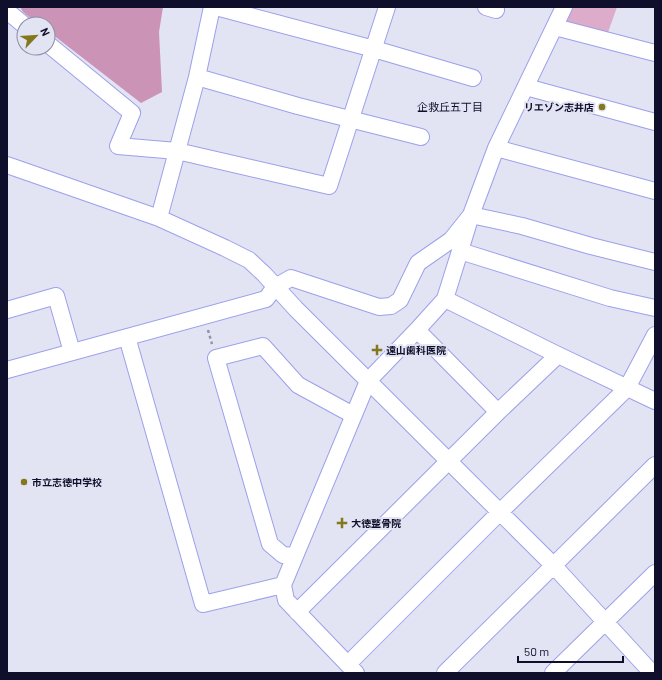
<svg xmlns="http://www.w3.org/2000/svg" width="662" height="680" font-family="Barlow,'Noto Sans JP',sans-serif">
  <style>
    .green { fill: #deaccb }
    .forest { fill: #cb93b6 }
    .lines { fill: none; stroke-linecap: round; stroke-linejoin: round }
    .minor-casing { stroke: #9da0eb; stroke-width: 18 }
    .path { stroke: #9393a8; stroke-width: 2.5; stroke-dasharray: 3 3; stroke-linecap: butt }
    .minor { stroke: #fff; stroke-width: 16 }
    .poi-dot { fill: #84781c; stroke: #e2e3f3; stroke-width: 1.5 }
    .labels { text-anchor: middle; stroke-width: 4; stroke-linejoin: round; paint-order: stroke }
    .poi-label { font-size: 10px; font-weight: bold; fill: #100f2b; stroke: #e2e3f3; text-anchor: start }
    .neighbourhood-label { font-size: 11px; fill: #100f2b; stroke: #e2e3f3 }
  </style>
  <rect width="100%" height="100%" fill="#e2e3f3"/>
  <!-- green -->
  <path class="green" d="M569 7H617L606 38 562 25Z"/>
  <!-- forest -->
  <path class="forest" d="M20 7H163L159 32 162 92 141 103 48 31V24H38L23 12Z"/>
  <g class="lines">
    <defs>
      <path id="minor" d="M216 7 374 49 473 78
        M486 7 496 10
        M564 7 496 148 471 215 460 251 610 298 655 308
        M7 11 24 25
        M555 27 655 53
        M48 44 132 113 118 146 177 151 329 186 387 7
        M197 77 298 106 421 137
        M526 87 655 122
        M496 148 655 191
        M7 165 159 218 225 248 249 260 264 274 296 309 554 566 652 673
        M471 215 522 226 591 246 655 262
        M159 218 197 77 212 7
        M445 299 558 355 655 401
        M7 310 56 296 72 352
        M417 330 498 412
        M127 337 203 604 283 585
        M7 370 266 299 275 287 291 278 379 307 391 306 400 300 418 263 451 240 471 215
        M294 556 283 555 270 544 216 358 263 346 298 385 353 415
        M297 612 498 412 558 355
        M348 664 500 512 617 398 627 388 655 335
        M356 673 286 600 283 585 368 381 417 330 445 299 460 251
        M445 673 655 465
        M553 673 655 573"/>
    </defs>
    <!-- minor casing -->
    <use href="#minor" class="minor-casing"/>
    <!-- path -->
    <path class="path" d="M208 330 212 344"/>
    <!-- minor -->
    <use href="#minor" class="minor"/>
  </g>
  <!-- markers -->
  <g class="poi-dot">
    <circle cx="602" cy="107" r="4"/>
    <path d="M375 344h4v4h4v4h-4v4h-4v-4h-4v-4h4z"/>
    <circle cx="24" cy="482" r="4"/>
    <path d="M340 517h4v4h4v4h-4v4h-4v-4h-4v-4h4z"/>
  </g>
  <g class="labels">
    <!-- poi labels -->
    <g class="poi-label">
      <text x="594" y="111" text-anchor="end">リエゾン志井店</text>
      <text x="386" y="354">遠山歯科医院</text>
      <text x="32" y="486">市立志徳中学校</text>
      <text x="351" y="527">大徳整骨院</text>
    </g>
    <!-- neighbourhood labels -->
    <g class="neighbourhood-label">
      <text x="450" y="111">企救丘五丁目</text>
    </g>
  </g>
  <!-- border -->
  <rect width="662" height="680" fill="none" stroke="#100f2b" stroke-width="16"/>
  <!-- north arrow -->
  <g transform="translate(36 36) rotate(65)"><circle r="19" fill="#e2e3f3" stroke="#8e8ea3"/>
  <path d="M0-3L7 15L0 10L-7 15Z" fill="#84781c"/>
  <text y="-6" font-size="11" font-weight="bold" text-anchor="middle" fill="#100f2b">N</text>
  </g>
  <!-- scale -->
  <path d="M518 656v6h105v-6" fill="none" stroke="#100f2b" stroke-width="2"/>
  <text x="524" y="656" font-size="12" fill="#100f2b" stroke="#e2e3f3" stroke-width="3" paint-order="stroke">50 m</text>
</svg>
